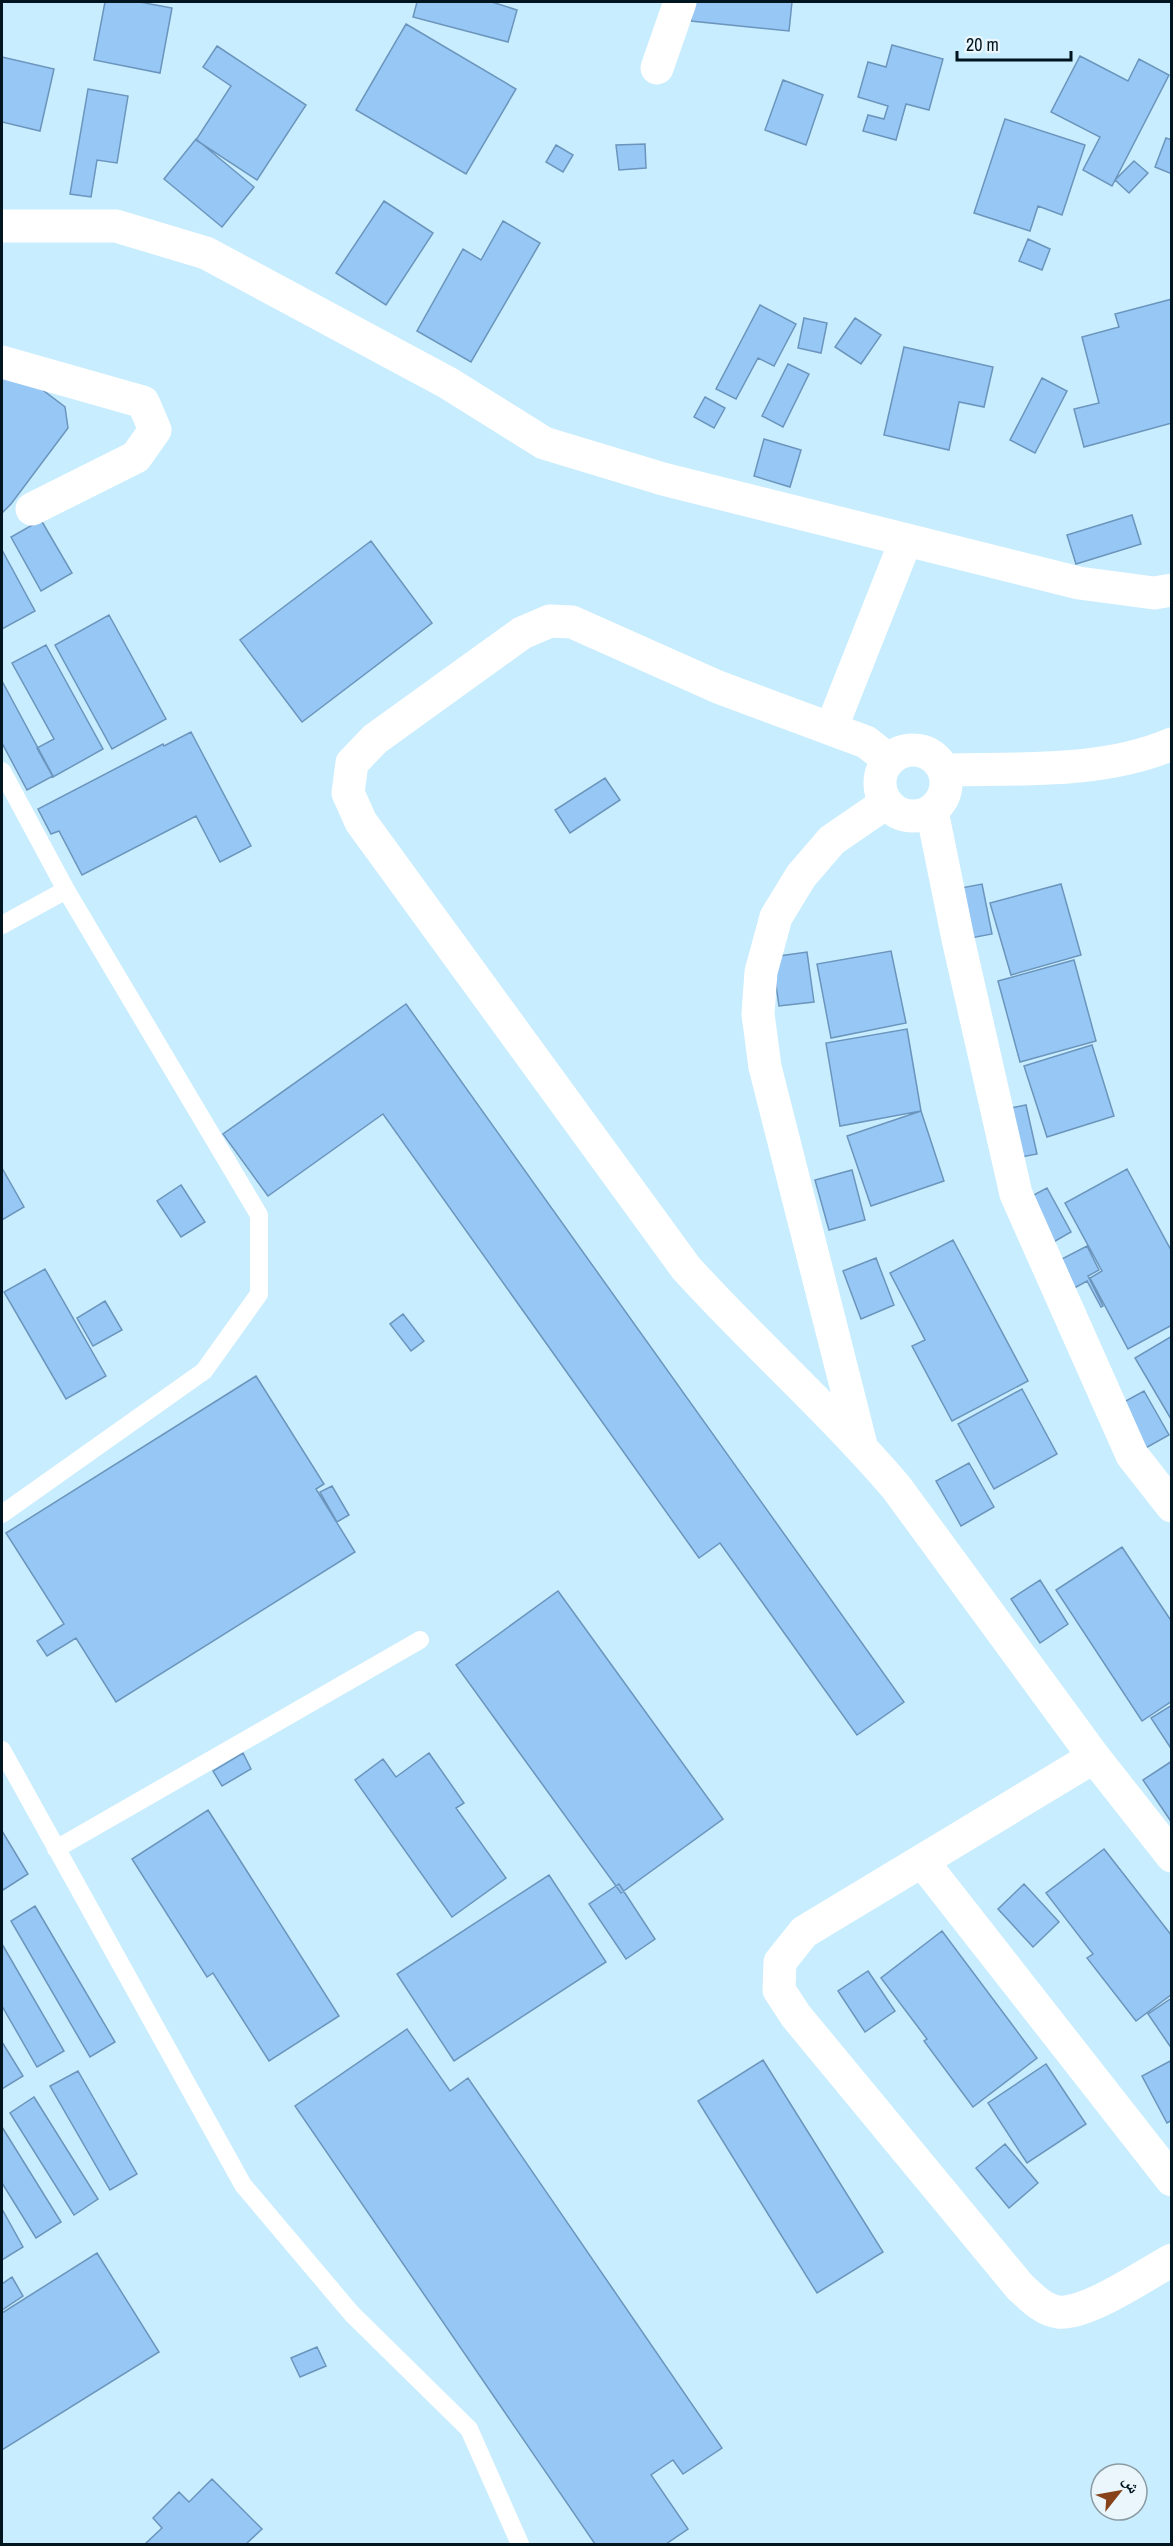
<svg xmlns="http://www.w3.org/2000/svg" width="1173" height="2546" font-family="'Archivo Narrow','Noto Naskh Arabic',sans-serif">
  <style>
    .building { fill: #96c7f5; stroke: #6b95bc; stroke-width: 1.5 }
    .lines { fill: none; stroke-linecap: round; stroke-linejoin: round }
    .lane { stroke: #fff; stroke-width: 18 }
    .street { stroke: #fff; stroke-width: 33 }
  </style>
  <rect width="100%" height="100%" fill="#c8edfe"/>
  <!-- building -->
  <path class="building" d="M105 2H140L172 8 160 73 94 60Z
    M417 2H492L517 10 508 42 413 17Z
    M693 2H792L789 31 691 21Z
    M406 24 516 89 466 174 356 110Z
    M892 45 943 59 929 110 906 104 896 140 863 131 868 115 884 119 888 106 858 97 868 62 886 67Z
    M217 46 306 105 257 180 196 140 231 86 203 67Z
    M1080 56 1128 81 1139 59 1169 75 1112 186 1083 170 1100 137 1051 112Z
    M2 57 54 69 40 131 2 122Z
    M783 80 823 95 806 145 765 130Z
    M88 89 128 96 117 163 97 160 91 197 70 194Z
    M1005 119 1085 145 1062 215 1038 206 1030 231 974 213Z
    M1166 138 1172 140V174L1155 167Z
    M196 139 254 187 222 227 164 179Z
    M645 144 646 168 619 170 616 145Z
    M556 145 573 155 563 172 546 162Z
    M1134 161 1148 173 1129 193 1115 180Z
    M384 201 433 233 386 305 336 273Z
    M503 221 540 243 471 362 417 331 463 249 481 260Z
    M1028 239 1050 249 1042 270 1019 261Z
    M1172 299V423L1084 447 1074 409 1099 403 1082 337 1119 327 1115 314Z
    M760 305 796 324 774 366 758 358 736 399 716 389Z
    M804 318 827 323 821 353 798 348Z
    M855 318 881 335 861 364 835 347Z
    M904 347 993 367 984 407 959 402 949 450 884 435Z
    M788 364 809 374 783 427 762 416Z
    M2 370 19 372 65 407 68 428 11 504 2 513Z
    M1042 378 1067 391 1035 453 1010 440Z
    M705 397 725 408 714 428 694 417Z
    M764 439 801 450 790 487 754 476Z
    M1132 515 1141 544 1076 564 1067 535Z
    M41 520 72 573 41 591 11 537Z
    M371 541 432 623 302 722 240 640Z
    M2 550 35 611 2 629Z
    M109 615 166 719 112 749 55 645Z
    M46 645 103 749 53 777 37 748 54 739 12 663Z
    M2 681 53 776 27 790 2 743Z
    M191 732 251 846 220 862 196 816 82 875 59 831 51 834 38 809 163 744 164 746Z
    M605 778 620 800 570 833 555 810Z
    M982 884 992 934 955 941 945 891Z
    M1061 884 1081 955 1011 975 990 903Z
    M891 951 906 1023 831 1038 817 964Z
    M807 952 814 1002 779 1006 772 957Z
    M1074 960 1096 1041 1020 1062 998 981Z
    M406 1004 904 1702 857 1735 720 1543 699 1558 383 1114 268 1196 223 1134Z
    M907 1029 921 1111 840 1126 826 1043Z
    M1092 1045 1114 1116 1047 1137 1024 1066Z
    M1026 1105 1037 1154 1001 1161 991 1112Z
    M921 1111 944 1181 871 1206 847 1136Z
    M2 1168 24 1207 2 1220Z
    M1127 1169 1172 1252V1325L1128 1349 1090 1278 1102 1271 1065 1203Z
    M852 1170 865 1220 829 1230 815 1180Z
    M181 1185 205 1222 181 1237 157 1201Z
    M1047 1188 1071 1232 1038 1251 1013 1206Z
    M953 1240 1028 1381 952 1421 912 1346 925 1340 890 1273Z
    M1087 1246 1099 1270 1088 1276 1103 1306 1101 1307 1087 1281 1069 1291 1054 1263Z
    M876 1258 894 1305 861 1319 843 1271Z
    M45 1269 106 1376 66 1399 4 1292Z
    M105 1301 122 1330 93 1346 77 1318Z
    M403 1314 424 1341 411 1351 390 1324Z
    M1172 1336V1418L1171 1419 1135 1358Z
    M256 1376 324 1484 316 1489 355 1552 116 1702 76 1638 47 1656 37 1641 64 1624 6 1533Z
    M1022 1389 1057 1454 994 1489 958 1424Z
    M1144 1391 1169 1435 1135 1454 1111 1409Z
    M969 1463 994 1507 961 1526 936 1481Z
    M332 1486 349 1515 337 1522 320 1492Z
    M1122 1547 1172 1622V1701L1142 1721 1056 1590Z
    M1040 1580 1068 1624 1040 1643 1011 1599Z
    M558 1591 723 1819 621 1893 456 1665Z
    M1172 1705V1750L1151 1718Z
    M243 1753 251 1769 222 1786 213 1771Z
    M429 1753 464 1803 456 1808 506 1878 452 1917 355 1780 383 1759 396 1777Z
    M1172 1761V1823L1143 1780Z
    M208 1810 339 2016 269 2061 213 1973 207 1977 132 1859Z
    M2 1831 28 1874 3 1890 2 1887Z
    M1104 1849 1172 1936V1994L1136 2021 1087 1958 1093 1954 1046 1893Z
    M549 1875 606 1962 454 2061 397 1974Z
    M619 1884 655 1939 626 1959 589 1904Z
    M1024 1884 1059 1922 1033 1947 998 1909Z
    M35 1906 115 2042 90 2057 11 1921Z
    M942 1931 1037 2058 973 2107 924 2041 927 2039 881 1978Z
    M2 1944 64 2051 37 2067 2 2006Z
    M868 1971 895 2011 865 2032 838 1991Z
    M1172 1998V2049L1148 2014Z
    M407 2029 450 2091 468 2078 722 2448 683 2474 673 2460 651 2475 688 2529 666 2544H595L295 2106Z
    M2 2042 23 2076 2 2089Z
    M763 2060 883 2252 817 2293 698 2101Z
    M1172 2060V2120L1167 2123 1142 2076Z
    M1046 2064 1086 2124 1027 2163 988 2103Z
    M78 2071 137 2174 110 2190 50 2086Z
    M34 2097 98 2199 74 2215 10 2113Z
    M2 2127 61 2222 36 2238 2 2183Z
    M1005 2144 1038 2183 1009 2208 976 2168Z
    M2 2209 23 2247 2 2260Z
    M97 2253 159 2352 2 2450V2313Z
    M12 2277 23 2296 2 2310V2284Z
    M317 2347 326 2366 300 2377 291 2358Z
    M212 2479 262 2529 246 2544H145L162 2528 153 2518 179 2492 189 2502Z"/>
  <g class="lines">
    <!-- lane -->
    <path class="lane" d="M2 771 66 890 259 1215V1294L204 1371 2 1514
      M2 925 66 890
      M2 1750 243 2185 352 2314 469 2429 520 2544
      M56 1849 420 1640"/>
    <!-- street -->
    <path class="street" d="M657 68 680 2
      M2 226H116L206 253 448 383 544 443 663 479 1079 583 1154 593 1172 590
      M2 362 143 402 155 430 136 457 32 509
      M831 729 906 540
      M880 783a33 33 0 1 1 66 0a33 33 0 1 1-66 0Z
      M889 760 866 742 718 687 572 622 550 621 522 633 375 739 352 763 348 793 361 822 686 1268C754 1343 830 1410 896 1487L1094 1757 1172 1856
      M944 770C1019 768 1102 774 1172 744
      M932 811 958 939 1016 1194 1132 1455 1172 1506
      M861 1445 765 1067 758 1014 761 972 776 917 801 876 832 840 886 803
      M1094 1757 804 1932 780 1962 779 1990 796 2016 1020 2287C1031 2297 1043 2310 1058 2312 1087 2315 1146 2274 1172 2260
      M922 1861 1172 2180"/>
  </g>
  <!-- border -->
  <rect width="1173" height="2546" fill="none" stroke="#00151f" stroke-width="6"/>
  <!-- north arrow -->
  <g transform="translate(1119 2492) rotate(59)"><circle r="28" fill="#eaf6fc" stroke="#8c9ca4" stroke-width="1.5"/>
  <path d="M0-4.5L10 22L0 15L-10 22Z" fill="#874219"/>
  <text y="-9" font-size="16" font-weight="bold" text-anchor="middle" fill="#00151f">ش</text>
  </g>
  <!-- scale -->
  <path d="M957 51v9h114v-9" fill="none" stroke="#00151f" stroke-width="3"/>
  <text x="966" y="51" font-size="18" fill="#00151f" stroke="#eaf6fc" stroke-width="4.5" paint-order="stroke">20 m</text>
</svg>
